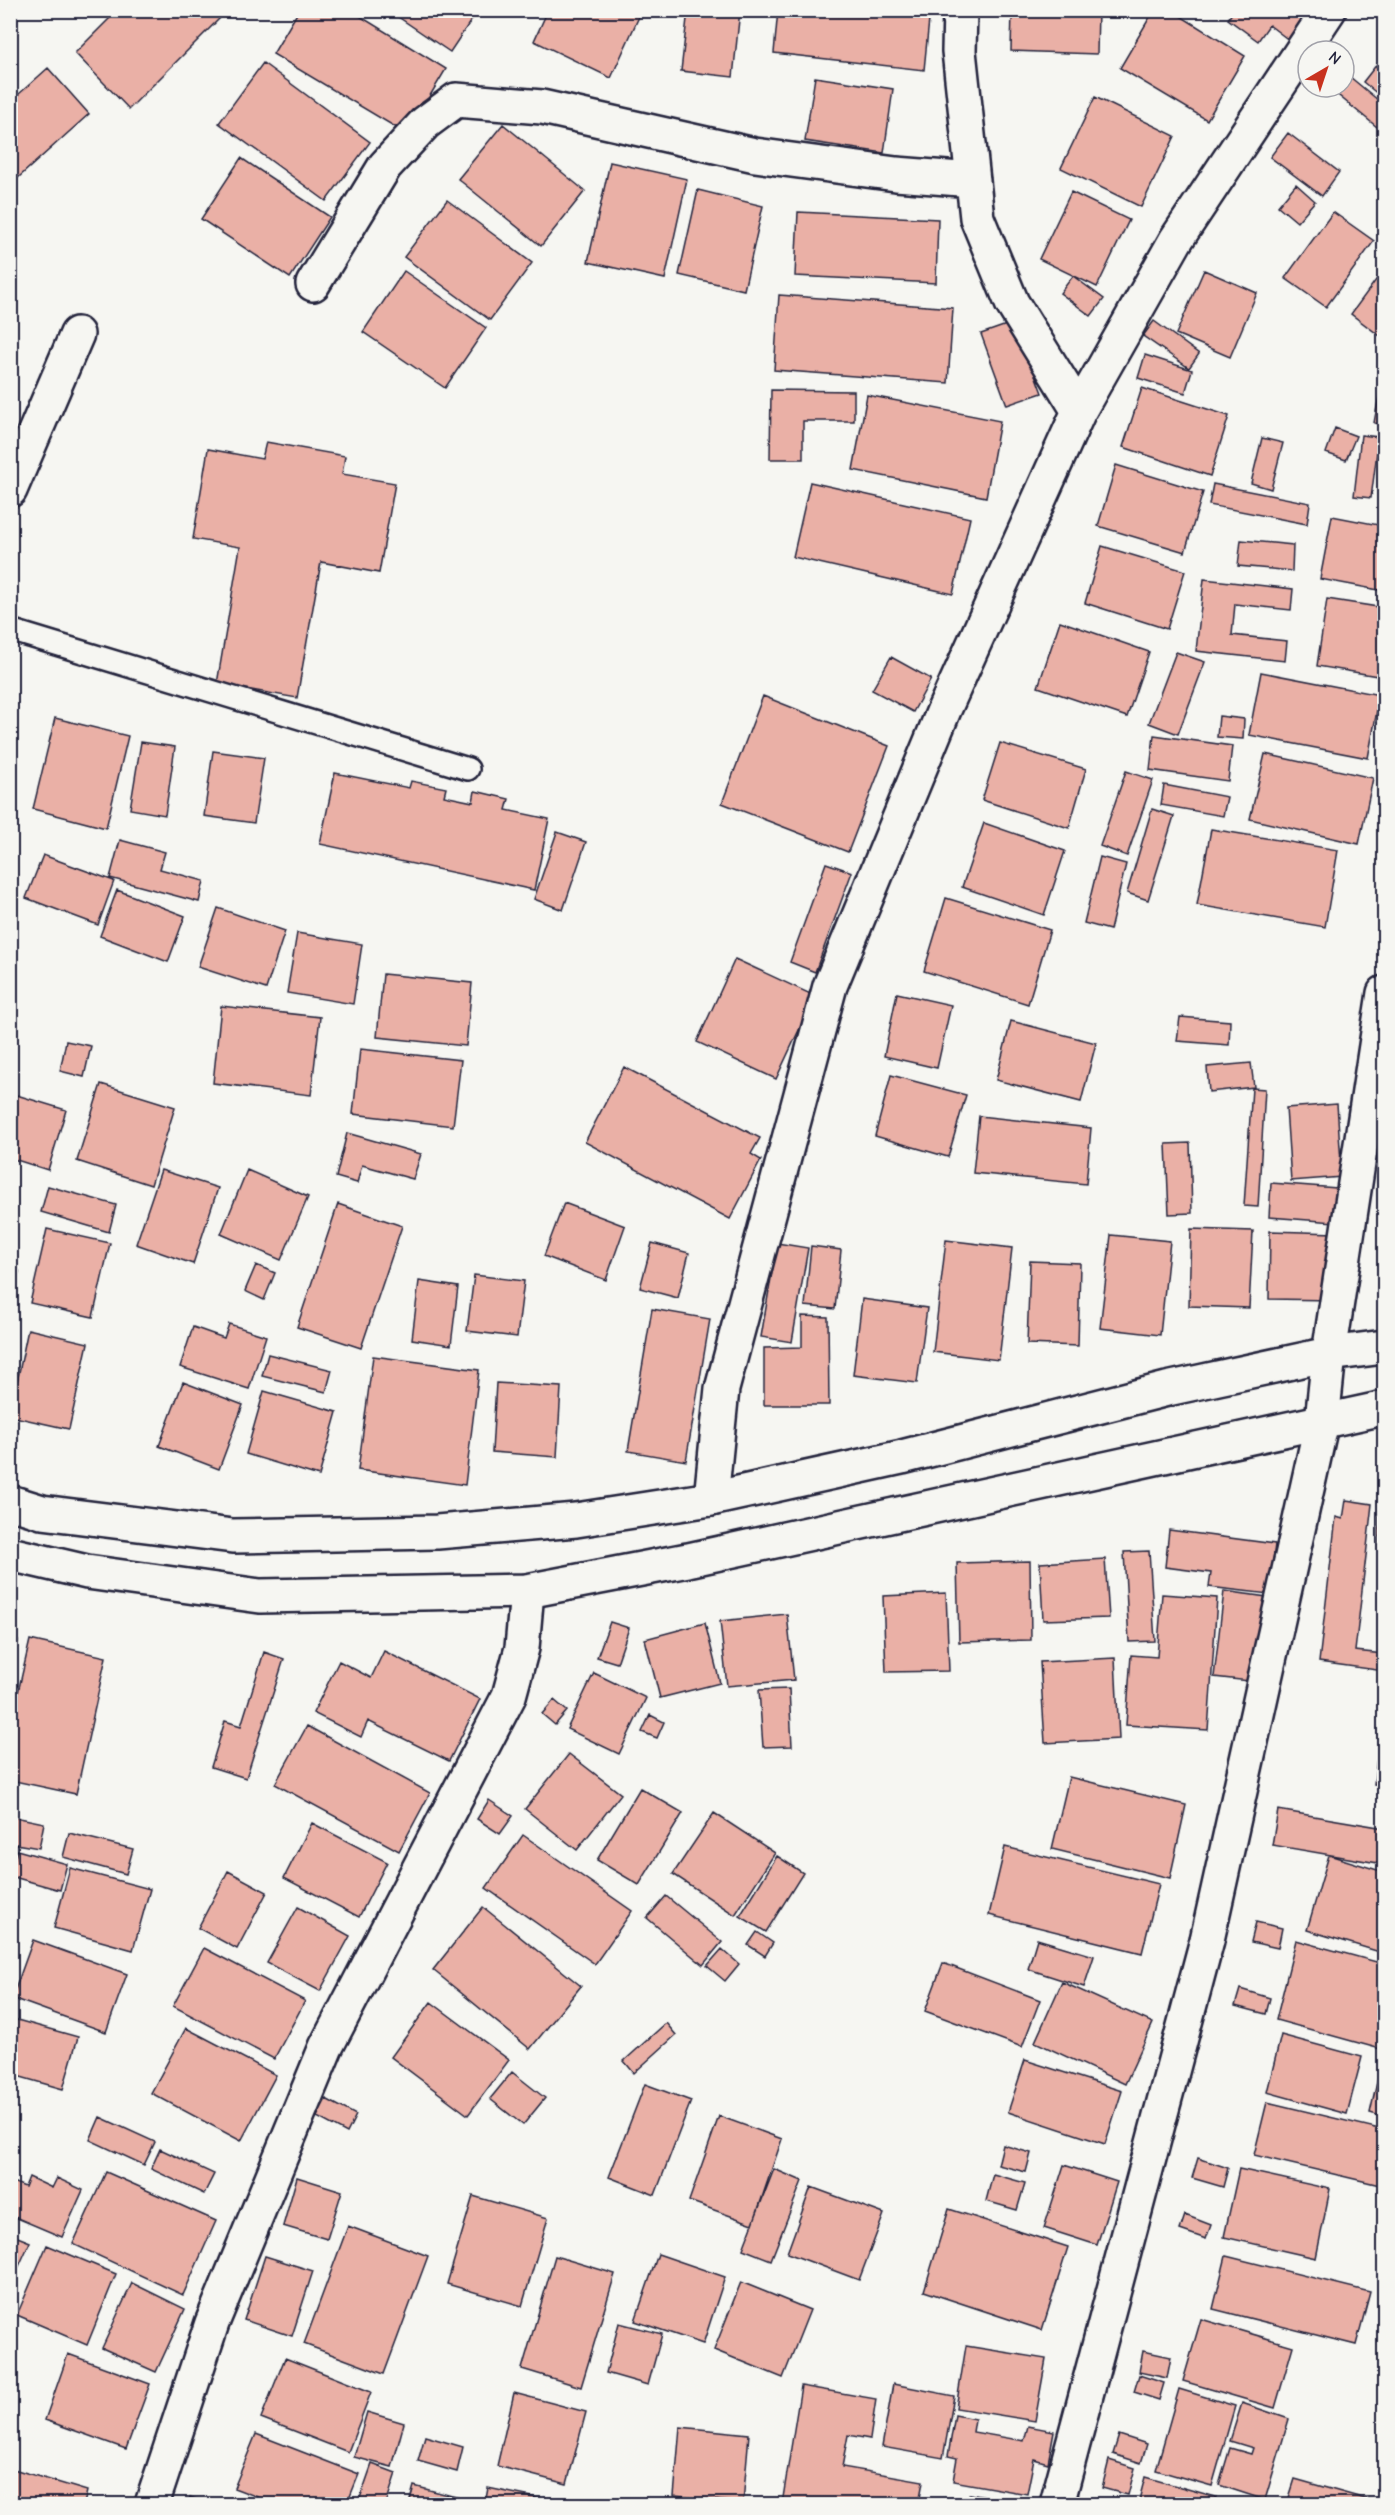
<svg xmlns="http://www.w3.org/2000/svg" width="1395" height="2515" font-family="'Comic Neue',sans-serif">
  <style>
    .building { fill: #eab0a6; stroke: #22223b; stroke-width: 1.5 }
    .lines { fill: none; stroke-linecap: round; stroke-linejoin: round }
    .lane-casing { stroke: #22223b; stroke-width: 26 }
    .street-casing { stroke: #22223b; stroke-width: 38 }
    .secondary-casing { stroke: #22223b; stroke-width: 38 }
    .lane { stroke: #f6f6f2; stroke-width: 21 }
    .street { stroke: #f6f6f2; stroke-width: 33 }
    .secondary { stroke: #f6f6f2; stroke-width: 33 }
  </style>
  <rect width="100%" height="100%" fill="#f6f6f2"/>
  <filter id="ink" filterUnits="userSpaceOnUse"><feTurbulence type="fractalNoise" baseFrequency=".0167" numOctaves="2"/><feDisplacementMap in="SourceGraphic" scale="12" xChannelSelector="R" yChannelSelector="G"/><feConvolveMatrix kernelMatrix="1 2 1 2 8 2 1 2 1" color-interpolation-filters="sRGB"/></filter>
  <g filter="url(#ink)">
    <!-- building -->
    <path class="building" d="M118 10H228L129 109 75 53Z
      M299 10H350L446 69 407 134 273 54Z
      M388 10H478L450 52Z
      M548 10H642L611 78 534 41Z
      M688 10H740L733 77 681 71Z
      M778 10H930L924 70 774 53Z
      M1012 10H1098L1097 54 1011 51Z
      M1154 10H1171L1245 56 1207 120 1120 68Z
      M1234 10H1318L1294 44 1269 25 1258 41 1228 19Z
      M263 63 370 142 326 201 219 123Z
      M1377 64 1384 70V99L1363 82Z
      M48 68 89 114 10 185V102Z
      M1344 72 1384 105V118L1377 127 1328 87H1344Z
      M815 77 893 89 884 153 805 141Z
      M1095 97 1175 136 1141 207 1061 168Z
      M503 124 585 191 541 246 458 179Z
      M1288 133 1339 172 1322 196 1270 157Z
      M241 158 330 217 290 278 201 219Z
      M610 162 687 179 665 279 588 262Z
      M1296 184 1315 201 1297 222 1278 206Z
      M698 190 763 206 744 290 679 275Z
      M1071 192 1129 220 1097 287 1039 259Z
      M447 200 532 263 490 320 404 257Z
      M798 212 938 219 936 283 795 276Z
      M1333 212 1374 241 1326 307 1285 278Z
      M1384 269V339L1351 314Z
      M1204 270 1257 293 1230 357 1176 334Z
      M404 271 486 328 445 388 363 332Z
      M1073 276 1104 299 1091 316 1060 293Z
      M779 295 953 308 948 383 774 370Z
      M1154 321 1199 354 1189 368 1143 336Z
      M1015 322 1042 393 1007 405 981 334Z
      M1145 355 1192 370 1185 393 1138 378Z
      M1384 369V425L1374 423Z
      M1142 388 1229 416 1210 476 1123 447Z
      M771 390 854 391V421H803V459H770Z
      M867 395 1000 421 986 497 853 470Z
      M1335 428 1356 436 1346 460 1326 453Z
      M1361 435 1379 437 1371 498 1354 496Z
      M1262 438 1283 443 1271 489 1251 483Z
      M266 442 345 456 342 474 395 483 379 573 321 562 297 698 217 684 240 547 193 539 208 449 262 459Z
      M1116 465 1203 492 1185 552 1098 526Z
      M810 482 970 518 953 594 793 557Z
      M1213 484 1310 503 1307 524 1209 505Z
      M1332 516 1384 526V591L1320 579Z
      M1241 540 1293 545 1292 571 1238 566Z
      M1102 546 1185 571 1167 629 1085 603Z
      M1204 579 1293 589 1291 610 1235 604 1232 635 1287 641 1285 661 1196 651Z
      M1327 599 1384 608V677L1317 666Z
      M1060 621 1149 652 1127 717 1038 687Z
      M1176 652 1205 662 1178 734 1149 723Z
      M891 657 931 679 913 712 872 690Z
      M1261 672 1380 695 1368 758 1249 735Z
      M763 696 889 746 848 852 722 803Z
      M1219 716 1244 719 1243 739 1217 737Z
      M55 718 128 736 106 828 33 809Z
      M1154 735 1232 746 1228 781 1150 770Z
      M141 742 175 747 165 815 130 809Z
      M1000 743 1086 769 1069 828 982 800Z
      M213 751 264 758 254 823 204 816Z
      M1265 754 1373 778 1359 844 1250 819Z
      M1126 771 1153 780 1127 856 1100 846Z
      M335 773 409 788 411 781 446 788 444 796 473 802 475 791 509 799 506 810 549 819 534 890 320 844Z
      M1164 785 1227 797 1223 816 1161 805Z
      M1152 809 1174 816 1148 900 1127 893Z
      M984 823 1065 851 1044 915 962 887Z
      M1211 829 1338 850 1325 927 1197 905Z
      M557 832 586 842 563 910 534 899Z
      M120 840 165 852 160 869 204 881 199 902 110 878Z
      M43 855 114 881 98 925 26 898Z
      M1100 857 1126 864 1110 930 1084 923Z
      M826 863 852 872 815 972 790 962Z
      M117 890 185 916 168 962 100 936Z
      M946 898 1050 930 1028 1004 924 971Z
      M218 908 285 931 266 989 198 967Z
      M297 933 362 944 353 1004 287 993Z
      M735 959 815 996 776 1079 697 1042Z
      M383 974 472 983 466 1046 377 1037Z
      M897 993 951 1005 937 1068 884 1056Z
      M221 1006 320 1017 311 1095 213 1083Z
      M1180 1017 1230 1021 1229 1045 1177 1041Z
      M1011 1021 1096 1043 1081 1102 996 1080Z
      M66 1041 91 1046 84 1077 60 1071Z
      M360 1049 461 1060 453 1126 353 1114Z
      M1251 1063 1254 1087 1209 1092 1207 1067Z
      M624 1067 760 1138 751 1154 761 1160 730 1219 585 1142Z
      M891 1075 966 1095 948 1157 875 1136Z
      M101 1084 175 1107 151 1185 77 1161Z
      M1252 1088 1265 1089 1258 1207 1244 1206Z
      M10 1093 66 1110 48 1170 10 1158Z
      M1337 1104 1342 1177 1291 1181 1286 1108Z
      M979 1116 1091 1128 1086 1184 973 1173Z
      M347 1133 421 1154 413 1179 362 1165 357 1183 336 1177Z
      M1190 1143 1192 1213 1169 1214 1166 1144Z
      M161 1170 218 1188 193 1264 136 1244Z
      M247 1170 308 1197 281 1260 221 1234Z
      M1271 1183 1337 1188 1335 1222 1269 1217Z
      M48 1186 116 1205 109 1232 41 1212Z
      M564 1203 625 1226 606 1280 544 1256Z
      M338 1204 402 1226 361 1348 297 1327Z
      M47 1229 110 1243 93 1317 30 1303Z
      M1191 1229 1253 1231 1249 1308 1189 1306Z
      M1270 1231 1335 1233 1334 1300 1269 1299Z
      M1111 1235 1170 1241 1160 1335 1100 1328Z
      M946 1240 1012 1248 999 1360 933 1352Z
      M652 1243 689 1253 678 1298 640 1288Z
      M777 1243 808 1248 792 1342 761 1337Z
      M811 1246 841 1250 835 1309 805 1306Z
      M1030 1261 1080 1263 1078 1346 1027 1344Z
      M256 1265 275 1273 264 1300 245 1291Z
      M10 1269 19 1271 10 1314Z
      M474 1275 524 1281 517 1337 467 1331Z
      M419 1281 458 1287 451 1345 412 1339Z
      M862 1299 927 1308 917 1383 853 1375Z
      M652 1309 710 1319 686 1461 628 1451Z
      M802 1316 828 1317 829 1405H764V1348L802 1347Z
      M229 1324 266 1336 249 1389 180 1367 193 1327 224 1338Z
      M28 1329 88 1343 69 1429 10 1416Z
      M268 1354 332 1370 326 1392 262 1376Z
      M373 1356 479 1370 465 1485 358 1470Z
      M183 1382 243 1405 219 1469 159 1446Z
      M496 1383 561 1387 557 1457 492 1452Z
      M264 1391 337 1412 319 1476 246 1454Z
      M1379 1490H1384V1616H1379Z
      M1346 1500 1372 1504 1355 1651 1384 1654V1671L1319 1662 1336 1517 1343 1519Z
      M1169 1530 1275 1544 1269 1594 1209 1587 1211 1573 1165 1567Z
      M1149 1551 1155 1641 1129 1642 1124 1552Z
      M1105 1559 1109 1618 1043 1620 1040 1563Z
      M1030 1561 1031 1640 959 1642 957 1563Z
      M1224 1591 1267 1597 1258 1682 1214 1677Z
      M946 1593 949 1671 886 1672 883 1596Z
      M1162 1594 1217 1598 1208 1730 1126 1725 1131 1655 1157 1657Z
      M787 1614 794 1680 727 1686 720 1621Z
      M610 1622 629 1628 617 1663 597 1657Z
      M705 1623 720 1683 660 1698 645 1639Z
      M10 1640 18 1641 10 1679Z
      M30 1640 106 1657 76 1794 10 1780V1727Z
      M384 1651 480 1699 449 1761 368 1721 361 1737 313 1713 339 1661 371 1678Z
      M264 1652 284 1659 246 1778 211 1767 225 1721 241 1726Z
      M1115 1658 1119 1739 1045 1743 1040 1662Z
      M594 1673 646 1698 619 1754 567 1729Z
      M789 1689 792 1746 763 1747 759 1690Z
      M1384 1696V1785L1374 1784Z
      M554 1700 567 1711 555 1725 542 1714Z
      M650 1715 664 1722 657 1738 642 1732Z
      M307 1726 430 1793 399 1851 275 1784Z
      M569 1754 621 1794 577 1850 525 1809Z
      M1069 1777 1186 1805 1170 1878 1052 1849Z
      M640 1788 683 1813 639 1885 597 1860Z
      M489 1800 513 1816 500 1834 477 1819Z
      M1278 1810 1384 1828V1864L1272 1845Z
      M714 1813 775 1853 735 1915 673 1874Z
      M10 1816 44 1823 39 1848 10 1843Z
      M312 1823 387 1862 359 1917 284 1878Z
      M69 1833 133 1849 126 1874 63 1857Z
      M523 1835 632 1911 595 1964 486 1888Z
      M1005 1847 1159 1884 1142 1953 989 1915Z
      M17 1850 67 1864 60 1890 10 1876Z
      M1329 1855 1384 1872 1383 1953 1307 1930Z
      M777 1856 803 1873 766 1932 740 1916Z
      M70 1868 150 1889 133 1950 54 1928Z
      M228 1871 267 1892 237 1949 198 1928Z
      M666 1896 722 1942 703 1965 647 1918Z
      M298 1907 350 1936 320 1991 267 1963Z
      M483 1907 581 1986 530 2049 433 1970Z
      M1256 1922 1282 1928 1278 1948 1251 1942Z
      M757 1932 773 1943 765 1956 748 1945Z
      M1037 1939 1094 1956 1084 1987 1028 1969Z
      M33 1940 127 1974 106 2032 12 1998Z
      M1296 1940 1384 1964V2050L1276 2020Z
      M204 1948 305 2001 274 2059 173 2006Z
      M722 1949 739 1964 725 1981 707 1966Z
      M943 1963 1040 2000 1022 2047 925 2011Z
      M1062 1982 1153 2023 1125 2084 1035 2042Z
      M1240 1989 1270 1998 1266 2014 1235 2006Z
      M431 2002 509 2060 468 2115 391 2057Z
      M10 2018 78 2037 63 2089 10 2074Z
      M666 2023 676 2035 634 2073 624 2061Z
      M186 2028 276 2075 241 2141 151 2093Z
      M1281 2035 1362 2057 1347 2114 1267 2092Z
      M1025 2060 1122 2091 1105 2144 1008 2112Z
      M1382 2060H1384V2117L1370 2113Z
      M512 2072 545 2098 523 2125 490 2099Z
      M645 2084 691 2101 655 2195 609 2177Z
      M326 2099 356 2115 347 2133 317 2117Z
      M1267 2102 1384 2130V2186L1254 2155Z
      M719 2116 782 2139 753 2224 689 2201Z
      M100 2117 155 2142 144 2165 90 2140Z
      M1003 2145 1031 2153 1026 2172 998 2165Z
      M160 2149 214 2174 204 2194 151 2169Z
      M1198 2158 1228 2168 1223 2187 1192 2178Z
      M1064 2165 1117 2182 1097 2245 1044 2228Z
      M774 2169 802 2181 771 2260 743 2249Z
      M1239 2169 1330 2189 1316 2258 1224 2237Z
      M106 2172 216 2221 183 2295 73 2244Z
      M993 2174 1025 2183 1017 2210 986 2201Z
      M29 2177 52 2188 57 2178 83 2190 62 2237 10 2215V2181L25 2187Z
      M297 2177 342 2191 327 2239 283 2226Z
      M811 2187 884 2214 859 2280 787 2253Z
      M473 2196 548 2218 522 2306 447 2284Z
      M949 2209 1068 2247 1042 2330 924 2291Z
      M1185 2215 1211 2225 1206 2239 1180 2230Z
      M348 2226 428 2256 384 2374 304 2344Z
      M10 2234 30 2242 10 2286Z
      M47 2245 116 2274 87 2345 17 2315Z
      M658 2254 725 2277 703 2344 635 2321Z
      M265 2256 313 2271 292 2336 244 2320Z
      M555 2256 615 2274 581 2387 522 2369Z
      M1226 2256 1370 2292 1356 2345 1213 2309Z
      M741 2282 810 2310 783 2378 714 2350Z
      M132 2283 185 2309 156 2372 102 2348Z
      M1382 2287H1384V2304L1378 2302Z
      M1201 2319 1293 2346 1275 2408 1183 2381Z
      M619 2323 662 2334 648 2385 606 2373Z
      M966 2346 1046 2359 1035 2421 956 2408Z
      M1143 2351 1171 2357 1167 2378 1139 2372Z
      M68 2354 150 2384 126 2449 45 2420Z
      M285 2358 371 2392 348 2452 261 2418Z
      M1139 2375 1164 2383 1159 2400 1134 2392Z
      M893 2384 954 2396 943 2458 882 2447Z
      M801 2386 876 2399 870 2439 848 2435 842 2467 923 2481 919 2504H782Z
      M1179 2389 1235 2406 1212 2486 1156 2470Z
      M514 2393 586 2412 567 2484 497 2466Z
      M1242 2403 1289 2419 1265 2500 1219 2485 1230 2448 1251 2454 1253 2448 1230 2441Z
      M367 2412 404 2423 392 2467 354 2457Z
      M955 2415 975 2419 973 2432 1024 2441 1028 2426 1054 2431 1048 2463 1034 2459 1027 2494 953 2481 957 2458 948 2456Z
      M680 2427 749 2434 743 2503 674 2496Z
      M256 2434 359 2474 347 2504H276L234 2488Z
      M1119 2435 1147 2444 1141 2463 1113 2454Z
      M425 2436 463 2447 457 2472 418 2461Z
      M1109 2460 1135 2468 1128 2495 1102 2488Z
      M372 2464 396 2473 386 2504H358Z
      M10 2468 87 2491 84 2504H10Z
      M1145 2477 1216 2497 1214 2504H1138Z
      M1295 2479 1380 2503 1287 2504Z
      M414 2486 475 2502 474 2504H409Z
      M488 2488 566 2504H485Z
      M969 2494 1009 2501 1008 2504H967Z
      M190 2497 212 2504H188Z"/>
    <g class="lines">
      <defs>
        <path id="lane" d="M10 630 468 769"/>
        <path id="street" d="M960 10 959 51 977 218 1012 303 1079 411
          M313 284 385 166 425 123 456 100 542 107 755 155 896 174 973 180
          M10 490 77 334
          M711 1499 722 1389 830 986 944 710 1079 411 1176 240 1329 10
          M152 2504 212 2323 326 2047 509 1696 522 1648 527 1591
          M1057 2504 1207 1940 1322 1421 1329 1354 1384 993"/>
        <path id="secondary" d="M10 1502 42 1512 233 1536 437 1532 576 1520 711 1499 902 1457 1167 1389 1329 1354 1384 1347
          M10 1554 87 1572 260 1596 527 1591 688 1560 1384 1408"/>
      </defs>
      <!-- lane casing -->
      <use href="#lane" class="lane-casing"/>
      <!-- street casing -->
      <use href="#street" class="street-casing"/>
      <!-- secondary casing -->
      <use href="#secondary" class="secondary-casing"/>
      <!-- lane -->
      <use href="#lane" class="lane"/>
      <!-- street -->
      <use href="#street" class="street"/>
      <!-- secondary -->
      <use href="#secondary" class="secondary"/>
    </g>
  </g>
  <!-- margin -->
  <rect width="1395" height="2515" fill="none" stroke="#f6f6f2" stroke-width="36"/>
  <rect x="18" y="18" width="1359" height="2479" fill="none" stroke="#22223b" stroke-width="2" filter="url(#ink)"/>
  <!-- north arrow -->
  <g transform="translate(1326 69) rotate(39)"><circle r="28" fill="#f6f6f2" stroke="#a1a1a9" stroke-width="1.5"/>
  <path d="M0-4.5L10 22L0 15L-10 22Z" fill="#c8321e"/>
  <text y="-9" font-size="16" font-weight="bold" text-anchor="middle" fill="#22223b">N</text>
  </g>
</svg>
